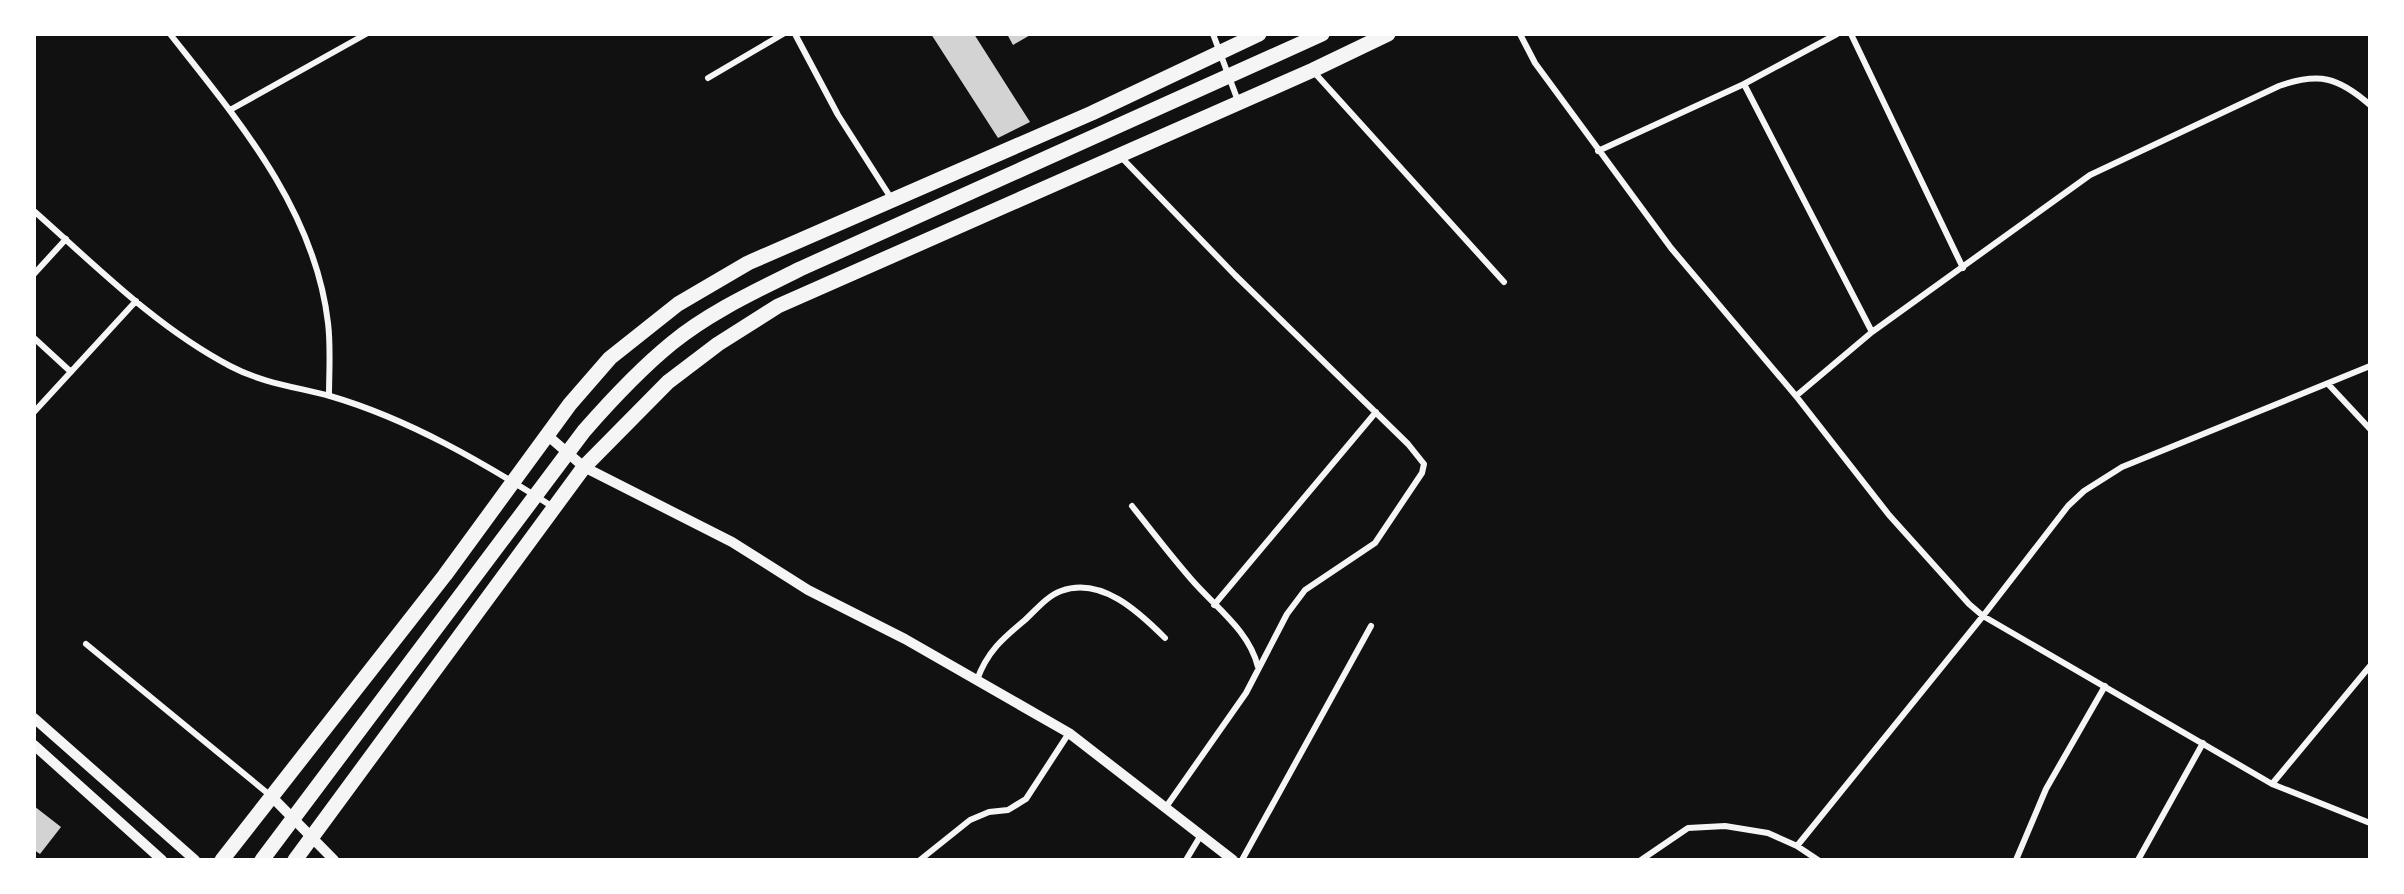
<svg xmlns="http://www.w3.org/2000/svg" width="2404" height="894" font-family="'IBM Plex Sans',sans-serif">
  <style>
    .building { fill: #d3d3d3 }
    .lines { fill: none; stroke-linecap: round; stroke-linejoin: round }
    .minor { stroke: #f5f5f5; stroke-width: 6 }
    .tertiary { stroke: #f5f5f5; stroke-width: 10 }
    .primary { stroke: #f5f5f5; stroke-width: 15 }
  </style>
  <rect width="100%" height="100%" fill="#111"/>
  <!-- building -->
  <path class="building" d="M931 34H974L1030 122 998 138Z
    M1007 34H1032L1013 45Z
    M34 806 61 827 40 854 34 850Z"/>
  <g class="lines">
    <!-- minor -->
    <path class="minor" d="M170 34C238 120 315 210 328 323 331 347 329 372 329 396
      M795 34 838 115 891 198
      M1213 34 1238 101
      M1520 34 1535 63 1671 248 1796 396 1889 515 1969 604 1983 616 2272 784 2370 823
      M1851 34 1963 268
      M1313 71 1504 282
      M708 78 783 34
      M1744 84 1872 332
      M230 110 366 34
      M1598 151 1744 84 1837 34
      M1120 156 1235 275 1408 444 1424 464 1422 473 1375 543 1305 590 1287 614 1246 693 1166 807
      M34 211C96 266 156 327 230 366 262 383 296 387 330 396 409 419 484 463 553 507
      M34 274 66 239
      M34 338 71 372
      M2329 385 2370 429
      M1796 396 1872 332 2090 175 2279 86C2319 72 2338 77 2370 105
      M34 412 136 301
      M1132 506C1151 530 1170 555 1191 579 1215 607 1249 630 1258 667
      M1214 605 1376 412
      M86 644 271 796
      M977 680C987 652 1002 639 1025 620 1036 610 1047 596 1061 591 1101 576 1139 612 1165 638
      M2272 784 2370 666
      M1797 846 1983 616 2068 506 2084 491 2122 467 2370 366
      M920 860 970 820 989 812 1008 810 1026 799 1069 733
      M1186 860 1201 835
      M1242 860 1371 626
      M1641 860 1688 828 1725 826 1768 833 1797 846 1818 860
      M2016 860 2046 789 2105 686
      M2138 860 2203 743"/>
    <!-- tertiary -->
    <path class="tertiary" d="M547 435 584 467 732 542 808 590 905 639 1069 733 1233 860
      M34 718 195 860
      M34 745 162 860
      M271 796 334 860"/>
    <!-- primary -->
    <path class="primary" d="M222 860 445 575 570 404 610 358 678 304 748 263 1092 113 1259 34
      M262 860 584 431C612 399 640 369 672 343 710 312 756 291 800 269L1322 34
      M295 860 584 467 668 382 718 344 778 306 1313 70 1388 34"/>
  </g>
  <!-- border -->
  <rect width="2404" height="894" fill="none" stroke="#ffffff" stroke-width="72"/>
</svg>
